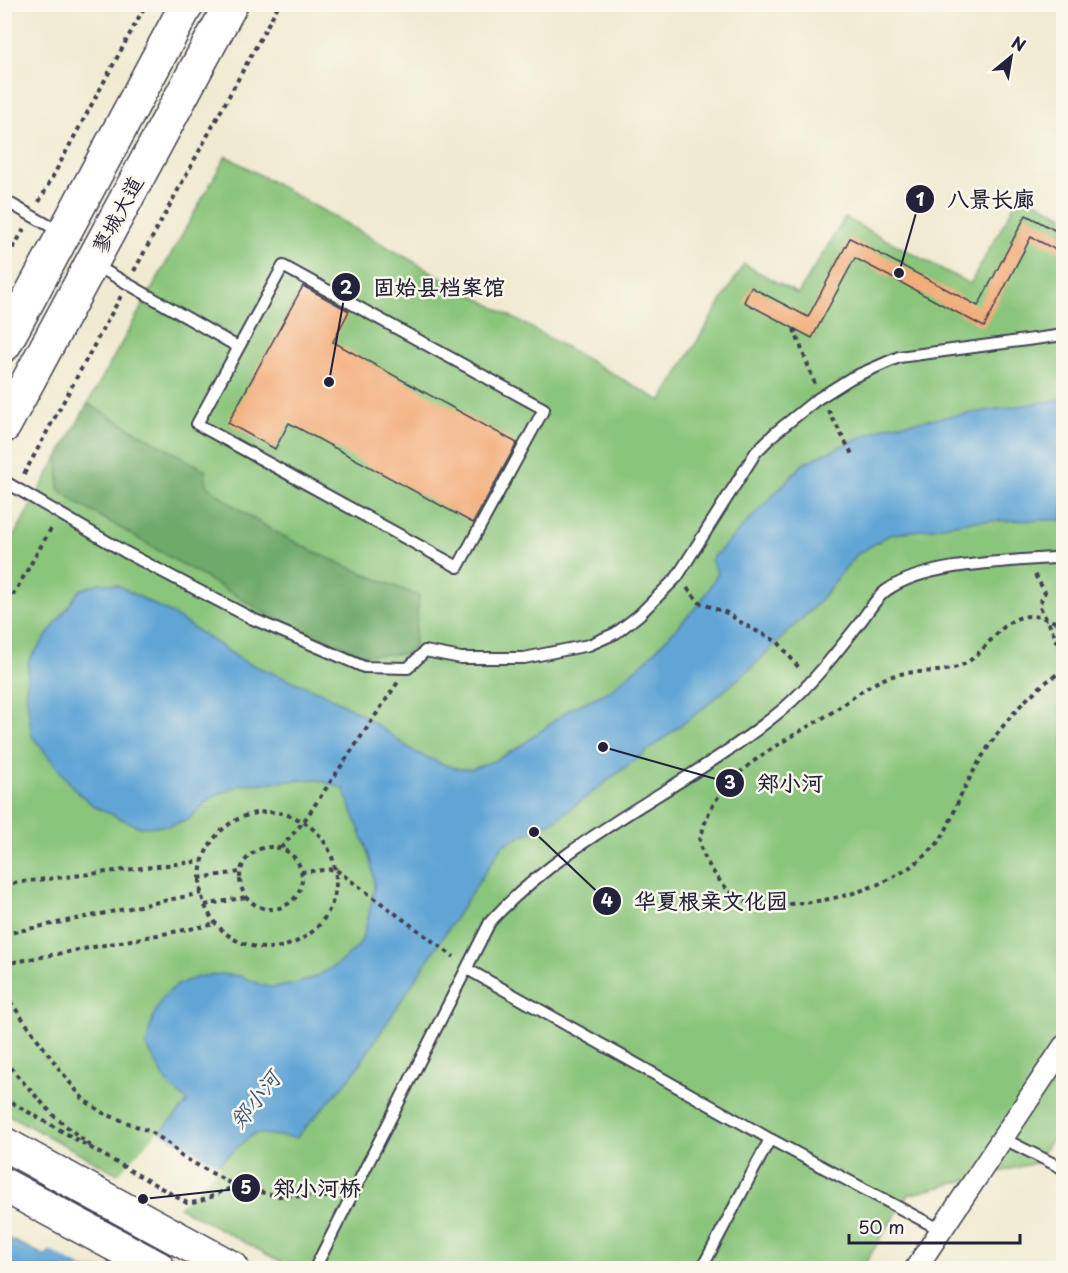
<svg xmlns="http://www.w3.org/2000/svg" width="1068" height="1273" font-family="'Playpen Sans','LXGW WenKai TC',sans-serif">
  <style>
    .green { fill: #8ac57b; stroke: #56745b; stroke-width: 1.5 }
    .forest { fill: #6faa6b; stroke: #486653; stroke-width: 1.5 }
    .water { fill: #61a5d6; stroke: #426488; stroke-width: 1.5 }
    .pier { fill: #f0ead0 }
    .building { fill: #f3ab78 }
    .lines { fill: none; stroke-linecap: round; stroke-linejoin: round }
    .lane-casing { stroke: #414051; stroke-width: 14 }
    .street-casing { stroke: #414051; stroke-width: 24 }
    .primary-casing { stroke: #414051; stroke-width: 36 }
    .highway-casing { stroke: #414051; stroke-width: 36 }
    .path { stroke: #414051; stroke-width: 4; stroke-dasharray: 4.5 4.5; stroke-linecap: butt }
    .lane { stroke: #fff; stroke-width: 10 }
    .street { stroke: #fff; stroke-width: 21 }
    .primary { stroke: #fff; stroke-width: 33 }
    .highway { stroke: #fff; stroke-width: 33 }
    .labels { text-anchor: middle; stroke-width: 5; stroke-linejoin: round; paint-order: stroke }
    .street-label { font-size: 21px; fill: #22223b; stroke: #fbf7ec }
    .water-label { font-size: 22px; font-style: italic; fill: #3b5679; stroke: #fbf7ec }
    .leader { fill: none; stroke: #22223b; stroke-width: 2 }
    .callout-dot { fill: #22223b; stroke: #fbf7ec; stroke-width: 2 }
    .mark-label { font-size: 18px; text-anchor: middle; font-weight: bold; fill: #fff }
    .callout-label { font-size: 22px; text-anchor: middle; font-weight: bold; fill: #22223b; stroke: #fbf7ec; stroke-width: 5; stroke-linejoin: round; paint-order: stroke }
  </style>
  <rect width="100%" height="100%" fill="#fbf7ec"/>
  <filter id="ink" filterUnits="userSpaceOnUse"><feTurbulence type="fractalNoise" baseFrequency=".0167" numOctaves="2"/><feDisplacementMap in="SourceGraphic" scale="12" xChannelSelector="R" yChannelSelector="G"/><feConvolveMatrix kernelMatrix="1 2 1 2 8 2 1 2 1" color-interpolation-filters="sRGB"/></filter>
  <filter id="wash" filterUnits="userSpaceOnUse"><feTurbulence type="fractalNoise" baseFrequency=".008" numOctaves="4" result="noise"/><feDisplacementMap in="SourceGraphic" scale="24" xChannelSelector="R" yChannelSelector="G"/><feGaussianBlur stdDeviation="1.35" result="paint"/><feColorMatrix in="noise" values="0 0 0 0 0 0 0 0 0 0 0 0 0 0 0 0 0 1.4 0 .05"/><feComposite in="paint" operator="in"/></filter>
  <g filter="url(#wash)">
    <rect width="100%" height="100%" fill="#f0ead0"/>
    <!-- green -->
    <path class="green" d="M226 156 661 401 744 264 798 294 845 218 970 284 1021 193 1063 216 1064 1123 1035 1163 908 1195 862 1268H292L5 1113V552Z"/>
    <!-- forest -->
    <path class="forest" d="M88 404 205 470 207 485C268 537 345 566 419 596L414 646 406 654 364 655 274 618 77 503 59 489 58 458Z"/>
    <!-- water -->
    <path class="water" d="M1063 399V520L973 521 889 535 856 555 817 604 749 670 700 711 557 819 503 845 352 1076 296 1138 255 1133 227 1156 110 1268H5V1237L46 1256 188 1102 168 1084 146 1045C150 1030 153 1011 163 998 179 977 214 971 239 976 250 979 262 987 273 987 304 986 337 969 358 946 364 940 374 895 374 885 373 853 353 819 344 789L315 779 240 785 211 798 189 819 169 826 140 827 95 807 76 791 32 736 26 691 29 660 80 590 99 583 117 585 172 614 245 662 322 693 360 713 415 752 445 765 459 769H472L496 760 519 747 570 709 609 691 646 660 700 603 718 573 711 560 804 463 887 426Z"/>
    <!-- pier -->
    <path class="pier" d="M158 1131 221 1166 114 1268H83L49 1250Z"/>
    <g id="blocks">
      <!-- building -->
      <path class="building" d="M1026 215 1064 235V254L1031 237 984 327 855 258 812 338 744 302 751 287 808 317 850 238 978 306Z
        M303 286 349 311 333 342 517 443 473 523 289 423 275 449 228 423Z"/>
    </g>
  </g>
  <g filter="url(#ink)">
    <use href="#blocks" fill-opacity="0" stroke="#414051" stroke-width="1.5"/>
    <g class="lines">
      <defs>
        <path id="lane" d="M4 200 62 233
          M95 265 238 347
          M283 266 544 409 458 567 197 424Z
          M4 481 125 552 253 619 364 667 408 668 425 651 461 658H524L589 645 616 633 639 615 677 577 756 452 775 433 816 400 851 378 899 357 1064 335
          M467 969 770 1139
          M1002 1138 1064 1169
          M315 1268 490 922C572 832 690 787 783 709 811 685 835 654 858 625 867 614 876 597 887 590 928 561 1013 562 1064 557
          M702 1268 770 1139 941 1230"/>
        <path id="street" d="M916 1268 1064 1046"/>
        <path id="primary" d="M4 345 187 4
          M4 426 231 4"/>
        <path id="highway" d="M4 1144 232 1268
          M4 1185 158 1268"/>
      </defs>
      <!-- lane casing -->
      <use href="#lane" class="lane-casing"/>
      <!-- street casing -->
      <use href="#street" class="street-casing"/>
      <!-- primary casing -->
      <use href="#primary" class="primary-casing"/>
      <!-- highway casing -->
      <use href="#highway" class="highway-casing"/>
      <!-- path -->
      <path class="path" d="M39 202 146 4
        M4 264 24 229
        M134 271 279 4
        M794 329 815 384
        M828 410 852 454
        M24 474 121 296
        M1035 575 1045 592 1039 605 1056 638 1064 667
        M687 588 700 603 727 613 745 625 778 642 800 669
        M4 611 53 525
        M1064 625C1054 622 1041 616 1031 616 1001 615 987 654 962 665 939 675 918 669 896 675 873 680 853 698 834 711 787 741 721 769 704 826 703 830 701 836 700 840 700 856 718 880 728 890 750 911 773 905 801 903 848 899 902 881 935 846 947 834 954 810 961 795 985 747 1017 698 1064 670
        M200 880a68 68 0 1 1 136 0a68 68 0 1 1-136 0Z
        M240 878a31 31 0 1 1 62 0a31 31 0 1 1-62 0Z
        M281 848 304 821 398 682
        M301 872 335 869 454 957
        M199 878 240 872
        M4 884 202 861
        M205 905 246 897
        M4 934 202 893
        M4 964 216 924
        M4 985 9 1000 60 1070 84 1100 103 1113 151 1132 171 1145 181 1156 237 1187 278 1196 334 1197
        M4 1061 54 1116 93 1148
        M4 1098 187 1203C206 1203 218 1191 236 1187"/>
      <!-- lane -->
      <use href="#lane" class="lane"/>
      <!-- street -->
      <use href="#street" class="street"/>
      <!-- primary -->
      <use href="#primary" class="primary"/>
      <!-- highway -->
      <use href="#highway" class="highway"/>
    </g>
  </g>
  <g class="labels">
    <!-- street labels -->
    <g class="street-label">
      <text transform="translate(118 215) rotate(-62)" y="7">蓼城大道</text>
    </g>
    <!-- water labels -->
    <g class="water-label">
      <text transform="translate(255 1100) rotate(-52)" y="8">郑小河</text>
    </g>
  </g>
  <!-- callouts -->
  <path class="leader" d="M899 273L920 199M329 382L346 287M603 747L730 783M534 832L607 901M143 1199L246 1188"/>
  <g class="callout-dot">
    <circle cx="899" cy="273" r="6"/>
    <circle cx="329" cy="382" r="6"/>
    <circle cx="603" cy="747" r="6"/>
    <circle cx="534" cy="832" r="6"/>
    <circle cx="143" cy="1199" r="6"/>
    <circle cx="920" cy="199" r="15"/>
    <circle cx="346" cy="287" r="15"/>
    <circle cx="730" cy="783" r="15"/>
    <circle cx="607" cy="901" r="15"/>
    <circle cx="246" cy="1188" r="15"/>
  </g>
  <g class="mark-label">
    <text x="920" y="206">1</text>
    <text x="346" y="294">2</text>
    <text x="730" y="789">3</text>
    <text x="607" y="907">4</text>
    <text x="246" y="1194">5</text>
  </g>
  <g class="callout-label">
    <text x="991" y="207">八景长廊</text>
    <text x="439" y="295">固始县档案馆</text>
    <text x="790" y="791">郑小河</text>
    <text x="711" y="909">华夏根亲文化园</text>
    <text x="317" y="1196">郑小河桥</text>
  </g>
  <!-- margin -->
  <rect width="1068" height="1273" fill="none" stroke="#fbf7ec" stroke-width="24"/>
  <!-- north arrow -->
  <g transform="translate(1011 57) rotate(30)" stroke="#fbf7ec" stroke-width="4.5" paint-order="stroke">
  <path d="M0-4.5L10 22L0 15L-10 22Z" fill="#22223b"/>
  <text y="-9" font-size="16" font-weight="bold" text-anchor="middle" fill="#22223b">N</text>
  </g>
  <!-- scale -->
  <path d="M849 1234v9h171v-9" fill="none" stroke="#22223b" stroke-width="3"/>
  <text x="858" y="1234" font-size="18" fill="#22223b" stroke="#fbf7ec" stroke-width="4.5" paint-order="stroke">50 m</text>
</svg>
